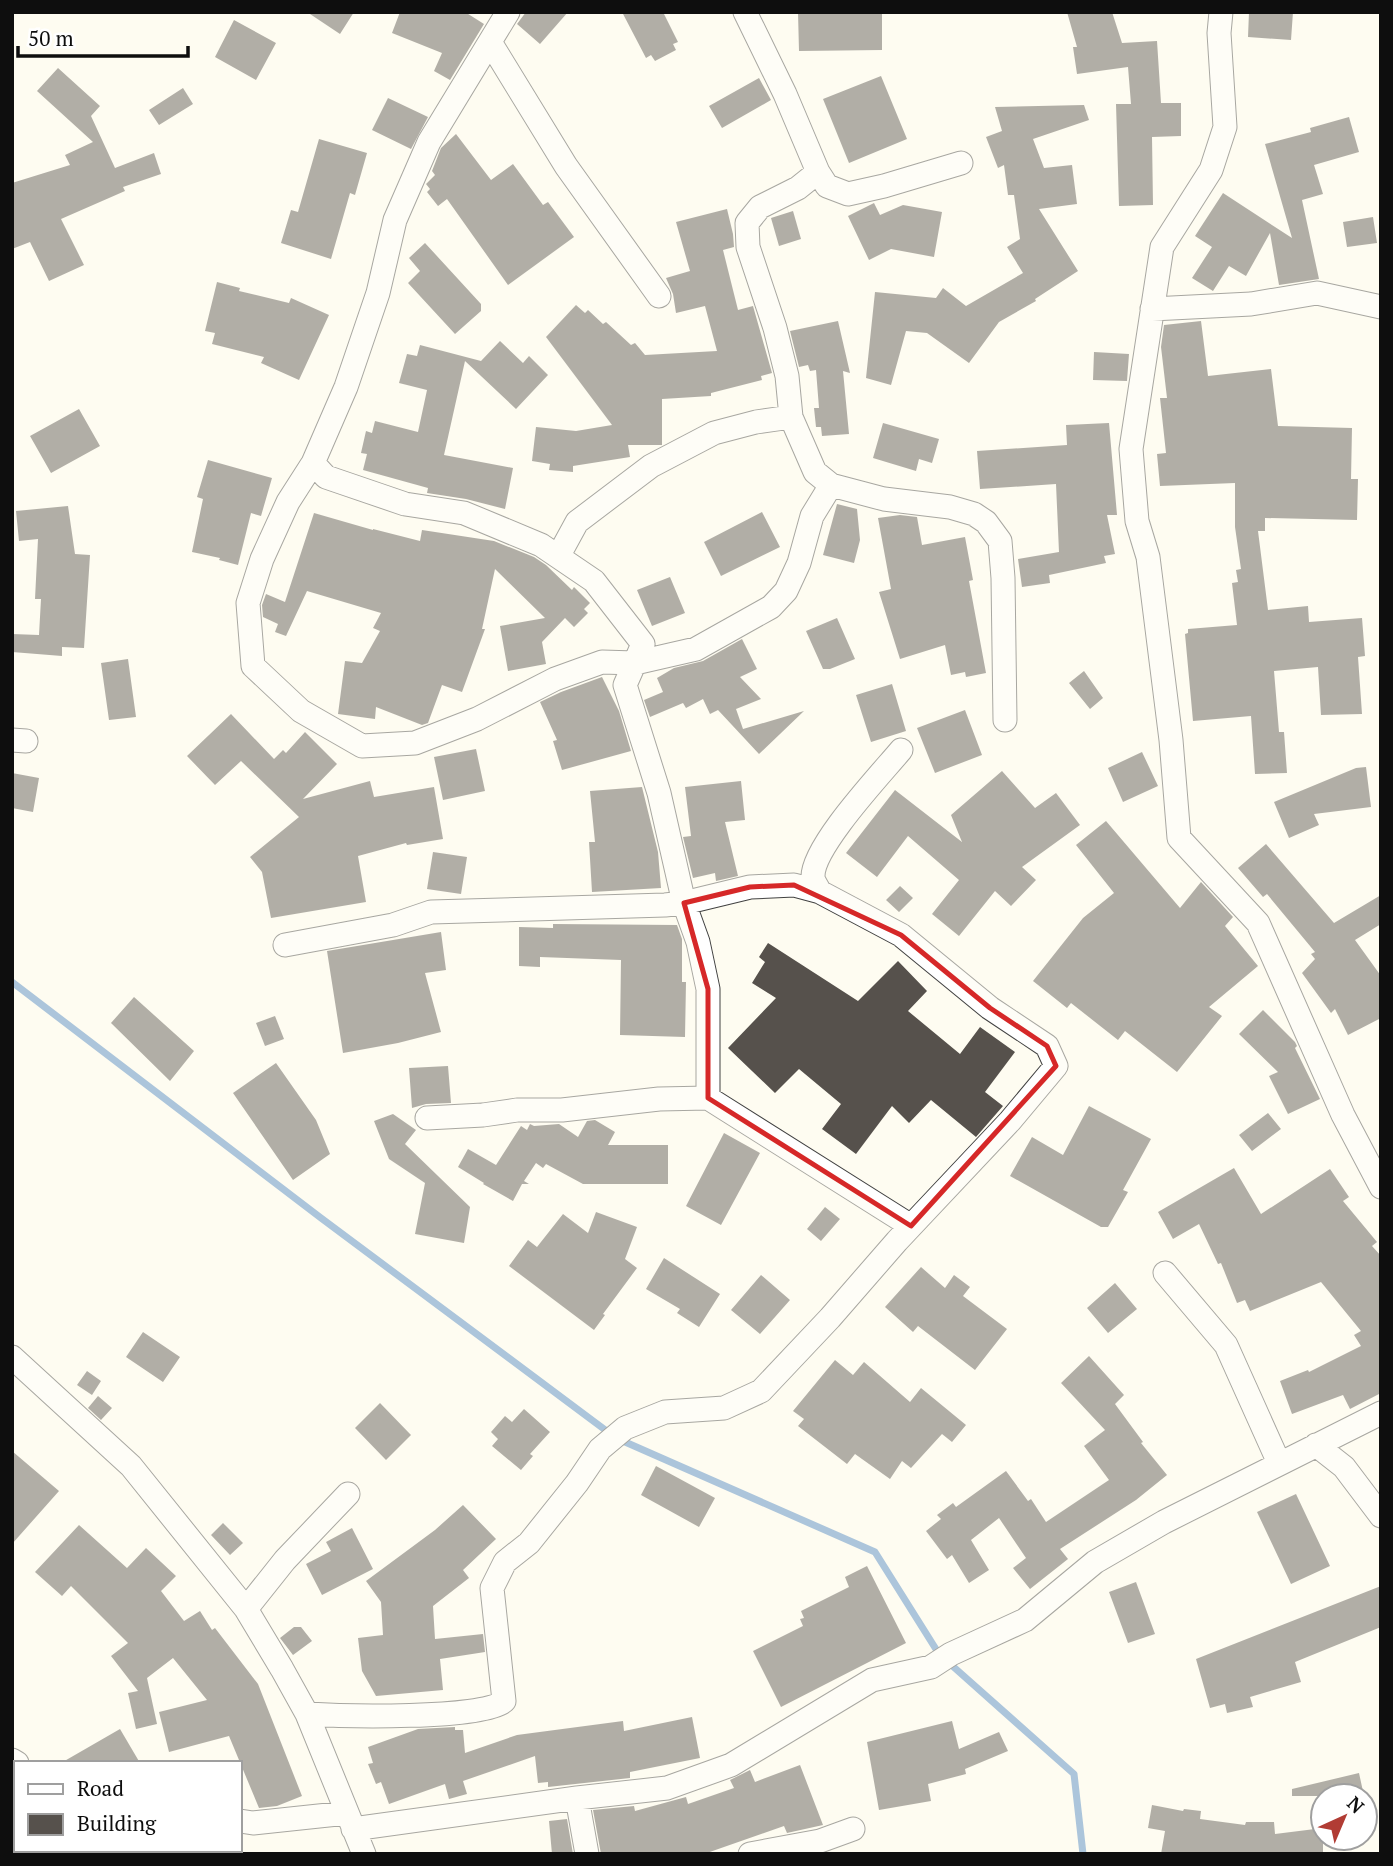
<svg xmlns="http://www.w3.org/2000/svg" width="1393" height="1866" font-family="'PT Serif',serif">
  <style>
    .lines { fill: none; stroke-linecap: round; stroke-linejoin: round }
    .stream { stroke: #4983c0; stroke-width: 7 }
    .building { fill: #56514c }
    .minor-casing { stroke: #414141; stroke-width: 25 }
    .minor { stroke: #fff; stroke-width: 23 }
    .marked { fill: none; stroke: #d62828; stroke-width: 5; stroke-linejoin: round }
  </style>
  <rect width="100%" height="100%" fill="#fefcf1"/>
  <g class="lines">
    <!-- stream -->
    <path class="stream" d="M12 982 321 1218 616 1438 875 1552 939 1654 1074 1774 1083 1854"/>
  </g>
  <!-- building -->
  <path class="building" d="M307 12H354L340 34Z
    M400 12H465L484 24 450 80 434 71 442 53 392 33Z
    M526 12H568L540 44 517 24Z
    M622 12H663L678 42 673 44 676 50 655 61 651 55 646 58Z
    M798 12H882V50L799 51Z
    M1067 12H1112L1122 43 1157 41 1161 103H1181V136L1152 137 1153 205 1119 206 1116 104H1131L1128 67 1077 74 1073 47H1077Z
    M1249 12H1293L1291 40 1248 37Z
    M234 20 276 43 256 80 215 57Z
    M58 68 100 106 91 116 115 168 154 153 161 174 123 187 125 191 61 219 84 265 49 281 30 242 12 249V183L70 165 65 155 93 142 37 91Z
    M881 76 907 139 849 163 823 99Z
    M759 78 771 100 722 128 709 106Z
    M183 88 193 104 159 125 149 110Z
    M388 98 428 117 411 149 372 130Z
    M1084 105 1089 120 1033 139 1044 168 1072 165 1077 204 1039 209 1078 271 1035 299 1036 301 999 322 969 363 927 333 906 331 891 385 866 378 875 292 936 298 943 288 966 306 1023 273 1007 247 1020 239 1014 195H1008L1004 165 998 168 986 137 1002 131 995 107Z
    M1349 117 1359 152 1314 165 1323 194 1302 200 1319 279 1279 285 1270 233 1246 276 1229 266 1213 291 1192 278 1212 247 1195 236 1223 193 1292 238 1265 144 1311 132 1310 128Z
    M456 134 491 180 513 164 543 205 548 202 574 237 508 285 447 199 438 206 427 192 430 189 426 184 435 175 432 171 441 148Z
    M319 139 367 153 355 195 350 193 331 259 281 243 291 210 298 212Z
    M874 203 880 215 903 205 942 212 934 257 891 249 869 260 848 216Z
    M727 209 733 234 734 247 723 250 738 310 753 306 772 373 761 376 762 380 711 393V396L662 399V445H628L630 457 573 466V472L549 470 550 464 532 461 536 427 576 431 612 425 546 337 576 305 585 313 588 310 603 324 606 322 631 345 635 343 645 355 717 351 705 306 676 313 673 294 666 278 690 271 676 222Z
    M793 211 801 239 779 246 771 218Z
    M1373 217 1377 243 1347 247 1343 222Z
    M425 243 481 304V311L455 334 408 283 420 271 409 258Z
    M217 282 240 288 239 291 289 303 291 298 329 315 299 380 261 363 264 357 212 344 215 333 205 331Z
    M838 321 850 373 843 371 849 434 822 436 821 427H816L814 408H819L816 370 810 371 808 365 799 367 790 331Z
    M1201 321 1208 376 1271 369 1278 426 1352 428 1351 479H1358L1357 520 1265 518V531H1258L1268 610 1308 606 1309 622 1362 618 1365 656 1358 657 1362 714 1321 715 1318 667 1274 671 1279 732H1284L1287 773 1255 774 1251 716 1193 721 1185 634 1188 633V629L1237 625 1232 583 1238 582 1236 570 1241 569 1235 527V483L1160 486 1157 454 1166 453 1160 398H1167L1161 347 1164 325Z
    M500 341 523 363 529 356 548 375 516 409 465 361 444 455 513 468 505 509 466 499 427 493 428 488 363 470 367 454 361 453 366 431 372 433 375 421 418 432 427 390 399 383 407 354 417 356 420 345 481 361Z
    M1094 352 1129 354 1127 381 1093 380Z
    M79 409 100 446 51 473 30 436Z
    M883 423 939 439 932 463 919 459 916 471 873 458Z
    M1109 423 1117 515H1107L1115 554 1104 556 1106 563 1049 575 1050 583 1022 587 1018 559 1059 552 1056 484 980 489 977 451 1067 445 1066 425Z
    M208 460 272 478 261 516 251 513 238 565 219 560 220 558 192 552 203 499 197 497Z
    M837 504 857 509 860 540 854 563 823 555Z
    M68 506 75 554 90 555 84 648 62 647V656L12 652V634L39 635 41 599H35L38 539 19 541 16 511Z
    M762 512 780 547 721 576 704 542Z
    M314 513 373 530V529L420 541 422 530 494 541 534 557 546 565 572 590 574 587 590 603 584 609 588 613 574 627 565 618 542 642 546 664 508 671 500 626 545 618 495 569 482 629H485L462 692 442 685 428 723 422 725 376 707 375 719 338 714 345 661 362 663 380 631 373 628 381 613 307 591 286 636 275 632 278 624 263 617 262 605 266 594 285 602Z
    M900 515 917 517 922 545 965 537 973 580 969 581 986 673 966 677 965 672 951 675 945 645 900 659 879 592 891 589 878 518Z
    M670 577 685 613 652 626 637 590Z
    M837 618 855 659 830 669H823L806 631Z
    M742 639 757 669 740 677 761 699 736 709 743 729 804 711 759 754 718 710 710 714 703 699 686 708 683 703 650 717 644 700 663 692 657 678 674 668 703 661Z
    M128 659 136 717 109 720 101 663Z
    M1084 671 1103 698 1090 709 1069 683Z
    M602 677 619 711 631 751 562 770 553 741 557 740 540 702 561 692Z
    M892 684 906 731 871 742 856 695Z
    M965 710 982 755 935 773 917 728Z
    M231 714 274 759 283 750 286 753 305 732 337 764 303 799 370 781 374 797 434 787 443 839 407 845 406 843 358 856 366 902 271 918 262 872 250 857 299 817 241 761 215 785 187 756Z
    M476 749 485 791 443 800 434 757Z
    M1142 752 1158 786 1123 802 1108 768Z
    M1366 767 1371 807 1314 814 1319 825 1289 838 1274 802 1356 768Z
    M1002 771 1035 808 1056 793 1080 825 1022 867 1036 880 1011 906 995 891 959 936 932 914 959 880 908 836 877 877 846 853 895 790 962 842 951 815Z
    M12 773 39 778 33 812 12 808Z
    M741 781 745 820 725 822 738 876 716 881 715 873 693 878 683 837 691 836 685 787Z
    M642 787 658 852 661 888 592 892 589 842H595L590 791Z
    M1106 821 1180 908 1201 882 1233 917 1225 926 1258 966 1209 1007 1222 1016 1177 1072 1125 1031 1118 1040 1071 1003 1067 1008 1033 981 1083 918 1114 893 1076 845Z
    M1266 844 1334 923 1381 895V924L1355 940 1381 976V1018L1348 1035 1335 1009 1331 1013 1302 973 1315 959 1311 954 1315 952 1267 894 1263 897 1238 868Z
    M433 852 467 857 461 894 427 889Z
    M900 886 913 898 899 912 886 900Z
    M553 924 677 925 682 939V982H686L685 1037 620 1035 621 960 540 957V967L519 966V927L553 928Z
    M441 932 446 970 425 973 441 1032 398 1043 343 1053 327 951Z
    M768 943 858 1001 898 961 927 991 908 1011 960 1054 980 1027 1015 1052 985 1092 1003 1106 976 1137 931 1100 909 1123 892 1106 856 1154 822 1129 841 1104 799 1069 775 1093 728 1048 776 998 752 983 765 962 759 957Z
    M134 997 194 1051 170 1081 111 1023Z
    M1263 1010 1295 1042 1297 1046 1295 1048 1320 1099 1288 1114 1269 1076 1278 1072 1239 1034Z
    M275 1016 284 1039 265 1046 256 1023Z
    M276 1063 316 1120 330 1154 293 1180 233 1093Z
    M448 1066 451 1103 426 1104 412 1108 409 1068Z
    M1089 1106 1151 1139 1123 1190 1128 1192 1108 1227H1101L1010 1176 1032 1137 1063 1155Z
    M1268 1113 1281 1129 1252 1151 1239 1135Z
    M393 1114 416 1130 405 1144 470 1207 464 1243 415 1234 425 1183 389 1159 374 1121Z
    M595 1120 615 1132 608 1145H668V1184H583L546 1164 543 1168 536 1163 524 1181 529 1184H522L513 1201 483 1184 484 1183 458 1167 468 1149 496 1165 521 1126 527 1130 530 1124 534 1126 559 1124 578 1137 587 1121Z
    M724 1133 760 1153 721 1225 686 1206Z
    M1234 1168 1261 1214 1330 1169 1349 1197 1343 1201 1377 1242 1372 1246 1381 1256V1393L1350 1409 1343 1395 1292 1414 1280 1381 1308 1370 1309 1372 1361 1346 1354 1335 1361 1331 1321 1282 1250 1311 1245 1300 1237 1303 1221 1263 1218 1264 1199 1224 1173 1239 1158 1212Z
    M825 1207 840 1219 821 1241 807 1229Z
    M596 1212 637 1227 625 1259 637 1268 603 1314 605 1315 594 1330 509 1266 528 1240 537 1247 563 1214 588 1233Z
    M664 1258 720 1294 699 1327 677 1313 680 1309 646 1289Z
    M921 1267 945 1288 954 1275 970 1287 963 1296 1007 1329 975 1370 918 1326 913 1332 885 1307Z
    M761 1275 790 1300 760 1334 731 1310Z
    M1115 1283 1137 1309 1108 1333 1087 1308Z
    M143 1332 180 1357 163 1382 126 1357Z
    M1089 1356 1124 1395 1115 1404 1143 1442 1141 1443 1167 1475 1136 1500 1060 1549 1068 1559 1030 1589 1013 1568 1026 1558 999 1518 971 1540 989 1570 969 1583 952 1555 947 1559 926 1531 941 1519 937 1515 953 1503 956 1507 1006 1471 1028 1501 1031 1499 1046 1522 1109 1480 1084 1446 1105 1430 1061 1383Z
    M835 1360 853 1375 864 1362 910 1402 921 1388 966 1425 952 1442 942 1434 911 1468 902 1461 890 1479 855 1454 847 1464 798 1426 804 1419 793 1411Z
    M87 1371 101 1381 92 1395 77 1385Z
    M98 1396 112 1408 101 1420 88 1408Z
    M380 1403 411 1435 386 1460 355 1428Z
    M524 1409 550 1432 530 1454 533 1456 521 1470 492 1446 498 1439 491 1432 505 1416 512 1422Z
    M12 1451 59 1491 12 1544Z
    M656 1466 715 1498 699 1527 641 1495Z
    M1296 1494 1330 1566 1291 1584 1257 1512Z
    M463 1505 496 1539 463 1570 469 1578 433 1606 435 1639 483 1634 485 1652 440 1659 443 1690 376 1696 362 1671 358 1638 383 1635 381 1602 366 1581 435 1530Z
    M223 1523 243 1543 230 1555 211 1535Z
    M79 1525 127 1568 146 1548 176 1576 161 1591 184 1621 200 1611 212 1630 215 1628 258 1684 302 1796 277 1806 259 1808 229 1736 169 1752 159 1712 207 1700 173 1658 147 1678 157 1724 136 1729 128 1693 138 1691 111 1656 128 1643 71 1586 62 1596 35 1572Z
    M352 1528 373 1569 322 1595 306 1564 331 1551 326 1542Z
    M867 1566 906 1643 781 1707 753 1651 803 1626 800 1619 804 1618 801 1611 849 1587 845 1577Z
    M1136 1582 1155 1634 1128 1643 1109 1592Z
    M1381 1586V1627L1295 1662 1301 1682 1250 1697 1253 1707 1227 1713 1225 1704 1210 1708 1196 1659Z
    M294 1627H301L312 1641 293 1655 280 1638Z
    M692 1717 700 1758 630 1772V1778L548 1787V1782L538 1783 535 1756 463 1781 467 1794 449 1799 445 1784 389 1804 381 1782 376 1784 368 1764 373 1763 368 1747 418 1729 455 1727V1730H463L465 1753 517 1735 623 1721 624 1731Z
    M952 1721 959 1749 999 1732 1008 1751 965 1769 966 1774 928 1784 931 1801 879 1810 867 1742Z
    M120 1729 140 1763H61Z
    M800 1765 823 1825 787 1833 784 1826 704 1854H601L593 1810 634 1806 635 1811 686 1797 688 1804 734 1788 730 1780 750 1770 755 1782Z
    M1359 1773 1364 1796H1292V1789Z
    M1152 1805 1183 1811 1184 1809 1201 1811 1200 1819 1245 1825 1246 1822H1274L1275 1834 1323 1828V1854H1161L1165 1831 1148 1828Z
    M567 1819 573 1854H552L549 1821Z"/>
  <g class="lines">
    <defs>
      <path id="minor" d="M508 12 429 142 395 220 378 293 346 387 313 463 288 502 262 559 248 603 253 666 301 711 362 746 415 743 477 719 555 679 602 662 635 663 696 649 771 607 786 591 799 563 812 516 831 485
        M745 12 785 94 818 172 798 188 760 207 747 223 748 247 775 328 787 376 791 417 815 472 831 485 884 499 950 507 974 514 986 522 1000 541 1003 578 1005 720
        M1221 12 1219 33 1225 127 1211 170 1162 247 1131 449 1137 521 1148 557 1171 740 1179 838 1258 923 1343 1115 1381 1187
        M490 42 566 166 659 296
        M818 172 827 186 848 194 884 186 961 163
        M1152 309 1251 304 1317 293 1381 307
        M313 463 326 477 405 504 464 513 541 545 594 581 643 644 625 685 659 793 684 903 698 942 708 989V1098L911 1226
        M559 555 577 522 651 466 714 433 756 422 791 417
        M12 740 26 741
        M820 892C818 888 813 881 813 877 812 847 881 774 901 750
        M285 945 393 925 431 912 665 905 684 903 750 887 794 885 820 892 901 935 990 1008 1047 1046 1056 1066 1010 1121 897 1241 830 1318 761 1391 724 1408 665 1412 625 1428 600 1449 577 1483 529 1543 505 1562 492 1588 504 1701C483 1720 340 1716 307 1714
        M427 1118 483 1115 517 1110H562L659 1099 708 1098
        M1165 1273 1226 1345 1279 1463
        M12 1357 131 1466 246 1609 282 1669 307 1714 364 1854
        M1316 1445 1344 1467 1381 1516
        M246 1609 285 1560 348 1494
        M12 1760 17 1763
        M577 1798 587 1854
        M240 1821 253 1823 347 1813
        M353 1829 577 1798 667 1788 731 1765 872 1680 931 1667 951 1654 1025 1620 1095 1562 1164 1522 1381 1413
        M12 1835 16 1828
        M750 1854 820 1841 853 1829"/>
    </defs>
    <!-- minor casing -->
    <use href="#minor" class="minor-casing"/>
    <!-- minor -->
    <use href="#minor" class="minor"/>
  </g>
  <!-- marked area -->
  <path d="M0 0H1393V1866H0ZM794 885 901 935 990 1008 1047 1046 1056 1066 911 1226 708 1098V989L684 903 750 887Z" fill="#fefcf1" fill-opacity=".55" fill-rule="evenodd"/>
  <path class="marked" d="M794 885 901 935 990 1008 1047 1046 1056 1066 911 1226 708 1098V989L684 903 750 887Z"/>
  <!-- border -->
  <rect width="1393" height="1866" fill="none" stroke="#0e0e0e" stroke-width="28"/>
  <!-- legend -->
  <rect x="14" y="1761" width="228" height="91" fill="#ffffff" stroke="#9f9f9f" stroke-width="2"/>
  <rect x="28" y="1784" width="35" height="10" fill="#ffffff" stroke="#9f9f9f" stroke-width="2"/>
  <text x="77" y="1796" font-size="21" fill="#0e0e0e">Road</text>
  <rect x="28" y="1814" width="35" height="21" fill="#56514c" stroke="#9f9f9f" stroke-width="2"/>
  <text x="77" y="1831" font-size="21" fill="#0e0e0e">Building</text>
  <!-- north arrow -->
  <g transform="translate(1344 1817) rotate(44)"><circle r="33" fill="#ffffff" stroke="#9f9f9f" stroke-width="2"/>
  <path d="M0-5L12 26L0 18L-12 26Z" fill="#b13c34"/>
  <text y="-10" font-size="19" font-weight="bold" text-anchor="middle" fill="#0e0e0e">N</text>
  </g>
  <!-- scale -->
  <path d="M18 46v10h170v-10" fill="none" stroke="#0e0e0e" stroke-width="3.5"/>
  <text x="28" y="46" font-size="21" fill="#0e0e0e" stroke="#ffffff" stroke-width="5" paint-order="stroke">50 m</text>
</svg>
